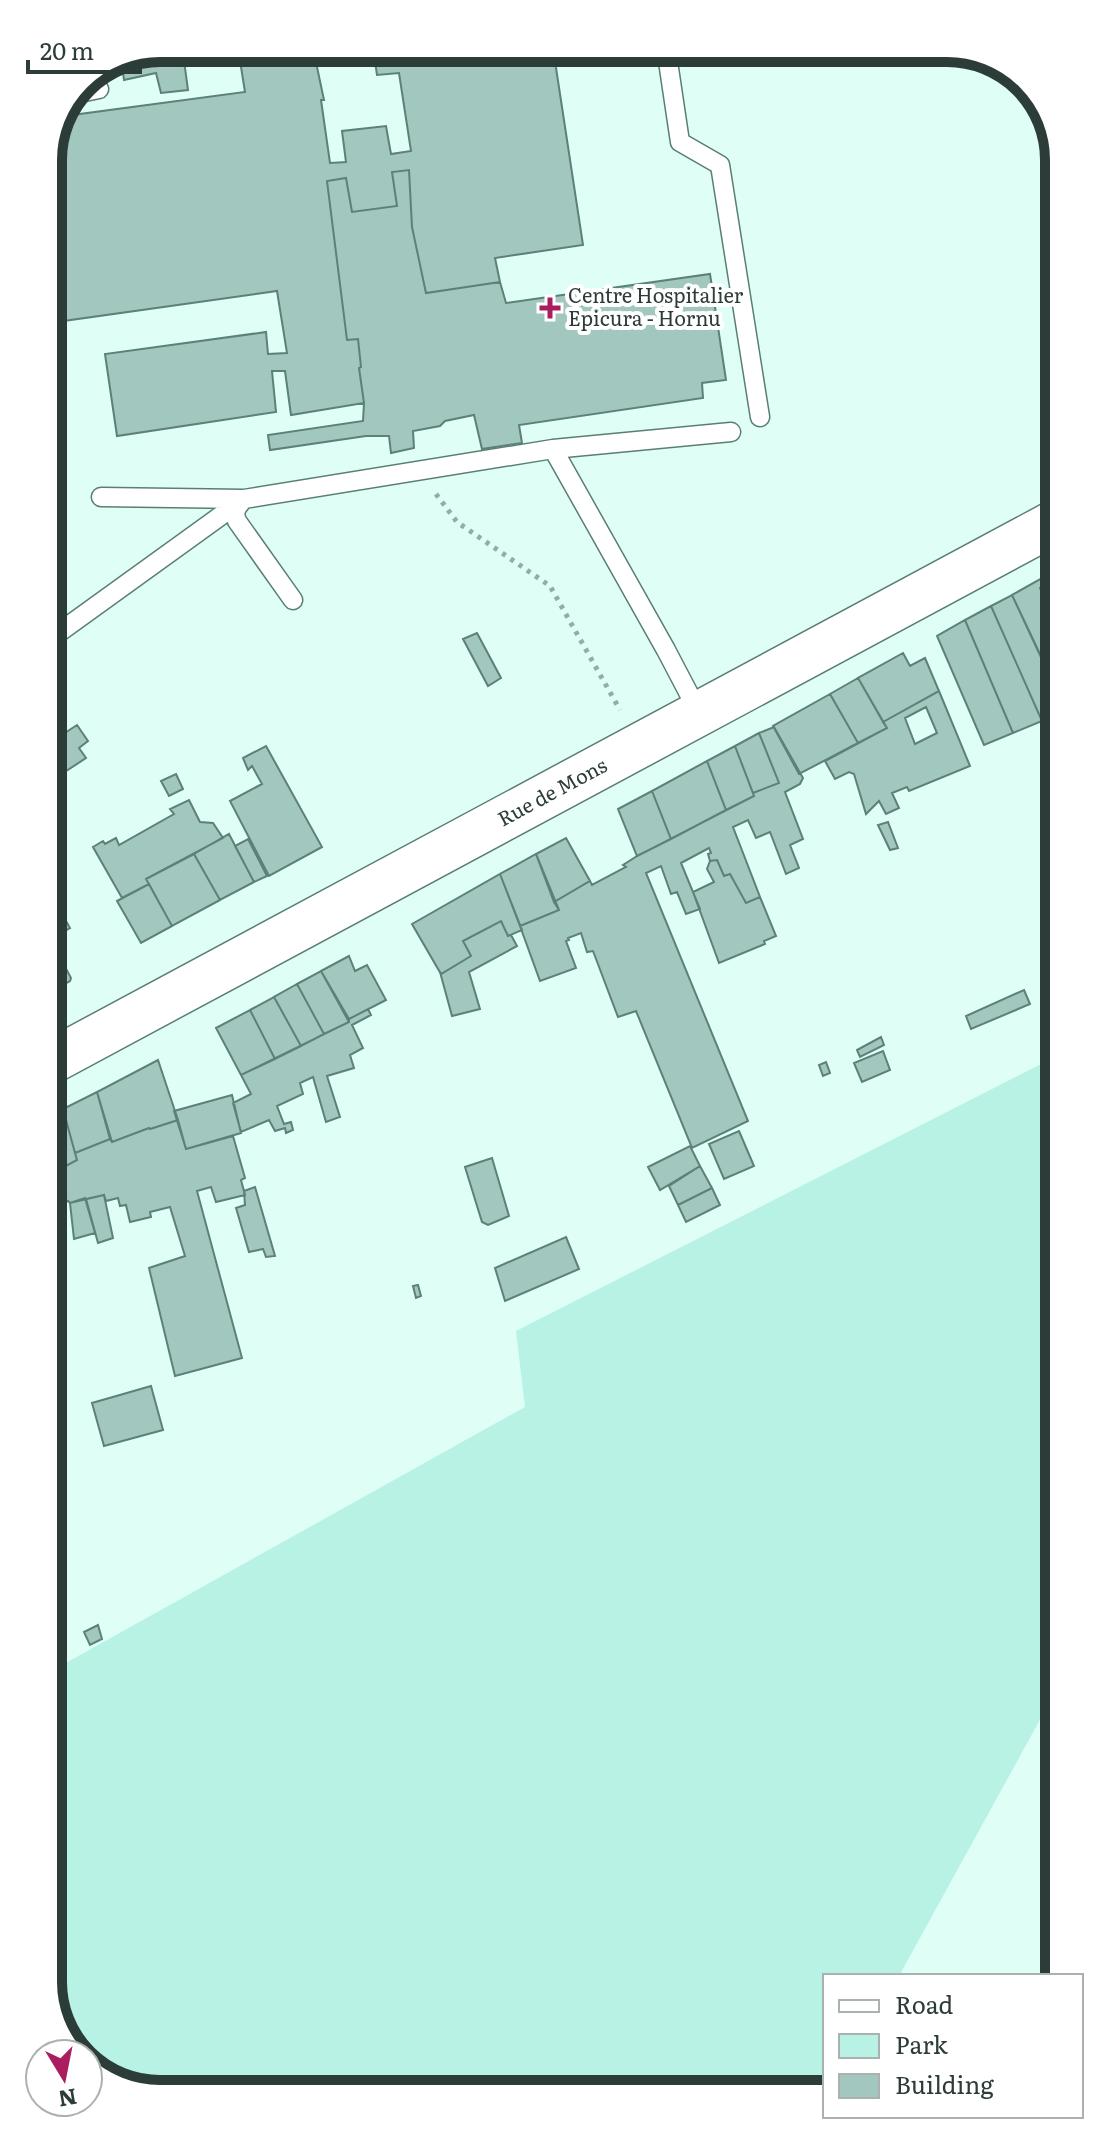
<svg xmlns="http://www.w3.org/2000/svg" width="1107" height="2142" font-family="Literata,serif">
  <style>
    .green { fill: #b8f2e5 }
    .building { fill: #a1c7be; stroke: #5c8178; stroke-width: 2; fill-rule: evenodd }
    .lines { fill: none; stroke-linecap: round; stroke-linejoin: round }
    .service-casing { stroke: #5a7e76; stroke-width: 21 }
    .primary-casing { stroke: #5a7e76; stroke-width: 47 }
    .path { stroke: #93ada6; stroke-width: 5; stroke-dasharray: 4 6; stroke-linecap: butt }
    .service { stroke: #fff; stroke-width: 18 }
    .primary { stroke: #fff; stroke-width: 44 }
    .poi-dot { fill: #aa1e5f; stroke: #fff; stroke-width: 3 }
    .labels { text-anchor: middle; stroke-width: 8; stroke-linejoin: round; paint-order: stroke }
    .poi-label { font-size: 20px; fill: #2c3c38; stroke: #fff; text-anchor: start }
    .street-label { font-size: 20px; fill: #2c3c38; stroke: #fff }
    .rim { fill: none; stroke: #2c3c38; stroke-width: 10 }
  </style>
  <rect width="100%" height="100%" fill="#defef6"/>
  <!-- green -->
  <path class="green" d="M1055 1057 1058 1687 899 1976H825V2087L153 2094 92 2071 88 2065V2054H79L56 2024 55 1669 525 1407 516 1331Z"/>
  <!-- building -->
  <path class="building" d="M160 48H179L183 53 188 90 161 93 156 73 124 80 122 64Z
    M238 48H313L324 100H321L330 163 346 162 342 131 386 126 391 154 411 151 399 73 377 75 373 48H458L459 58 530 48H553L583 245 495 258 500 282 426 293 412 227 409 170 392 172 397 206 352 212 346 178 327 181 347 340 358 339 361 367 359 368 364 403 291 415 285 371H272L276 412 117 436 105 354 266 332 268 354 287 353 277 291 49 323 48 153 65 116 245 92Z
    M409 170 412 227 426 293 500 282 506 303 710 274 726 380 702 383 703 398 519 425 522 443 482 449 474 415 445 421 440 426 413 431 414 448 391 453 389 436H366L270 450 268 435 363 421 364 403 359 368 361 367 358 339 347 340 327 181 346 178 352 212 397 206 392 172Z
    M1053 572V581L1040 588 1053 619V666L1047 669 1012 595Z
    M1053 581V619L1040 588Z
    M1012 595 1053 683 1052 749 1042 721 991 606Z
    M991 606 1042 721 1013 733 965 620Z
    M965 620 1013 733 984 745 937 636Z
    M477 633 501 678 488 686 463 639Z
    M903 653 910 666 925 658 939 691 883 722 858 678Z
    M858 678 887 728 858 743 830 694Z
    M939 691 970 766 909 791 907 787 892 793 899 808 886 814 879 801 866 814 854 774 849 772 835 779 825 761 887 728 883 722ZM926 707 937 733 915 744 905 718Z
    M830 694 858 743 799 774 773 726Z
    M77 725 88 741 79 748 86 758 51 781V742Z
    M774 727 803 778 800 784 785 792 803 839 790 845 799 868 786 874 770 832 756 838 748 820 733 827 760 897 746 903 730 874 724 876 717 860 710 861 708 854 711 853 709 848 681 863 700 909 686 914 677 892 671 894 661 866 646 873 748 1121 692 1148 636 1011 618 1017 593 951 587 952 581 933 568 938 569 940 566 941 576 968 540 981 520 926 559 910 554 902 590 881 592 885 626 867 623 865 637 856 754 796 753 793 779 783 759 733Z
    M759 733 779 783 753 793 735 746Z
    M266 746 322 847 269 876 230 801 262 784 252 766 248 770 243 758Z
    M735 746 754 796 726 810 707 761Z
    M707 761 726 810 671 839 652 791Z
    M176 774 183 789 169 796 161 781Z
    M652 791 671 839 637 856 618 809Z
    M189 800 200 822 213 823 223 838 146 879 149 884 122 898 93 847 103 841 105 844 116 838 119 845 174 814 170 809Z
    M888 822 898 848 890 850 878 825Z
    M229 834 254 882 220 900 194 854Z
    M566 838 590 881 554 902 536 854Z
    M248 839 267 876 254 882 235 846Z
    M194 854 220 900 172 926 146 879Z
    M536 854 559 910 520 926 500 874Z
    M717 860 724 876 730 874 746 903 760 897 776 936 764 941 765 944 719 963 693 892 714 882 707 869 710 861Z
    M500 874 522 930 508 936 501 921 463 941 471 956 441 974 412 924Z
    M149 884 172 926 141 943 117 901Z
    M51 894 70 928 52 938Z
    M501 921 508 936 511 935 517 946 469 972 480 1009 452 1016 440 972 441 974 471 956 463 941Z
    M52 942 71 978 70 981 52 991Z
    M349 956 355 971 367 965 386 1000 349 1019 321 971Z
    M321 971 349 1022 324 1034 297 984Z
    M297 984 324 1034 301 1046 274 997Z
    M1024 990 1030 1004 971 1029 966 1016Z
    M274 997 301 1046 275 1059 250 1010Z
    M368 1009 371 1015 352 1025 363 1048 350 1055 354 1068 327 1076 340 1117 326 1122 313 1077 300 1083 303 1094 277 1106 284 1124 291 1122 293 1130 286 1133 285 1128 275 1131 269 1120 241 1132 233 1103 251 1094 241 1075 349 1022V1019Z
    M250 1010 275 1059 241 1075 216 1028Z
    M881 1037 884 1045 860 1057 857 1050Z
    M883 1051 890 1070 862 1082 854 1063Z
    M158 1060 178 1120 150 1129 149 1128 112 1142 97 1092Z
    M826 1062 830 1073 823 1076 819 1065Z
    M97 1092 110 1139 75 1153 63 1109Z
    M232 1095 241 1133 186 1149 174 1111Z
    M63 1109 77 1160 53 1173 52 1115Z
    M178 1120 186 1149 233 1136 245 1178 241 1180 245 1195 216 1202 211 1187 197 1191 242 1358 175 1376 149 1268 185 1256 170 1207 150 1212 151 1217 130 1222 126 1205 120 1206 118 1198 106 1201 104 1195 70 1203 68 1201 53 1206V1173L77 1160 75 1153 110 1139 112 1142 149 1128 150 1129Z
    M739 1131 754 1166 724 1179 709 1144Z
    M690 1146 700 1166 660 1190 648 1167Z
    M492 1158 509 1216 488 1225 482 1222 465 1167Z
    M700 1166 712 1188 678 1205 669 1186Z
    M255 1187 275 1256 266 1257 263 1249 249 1252 236 1208 245 1205 244 1191Z
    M712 1188 720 1205 686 1222 678 1205Z
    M104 1195 113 1238 98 1243 86 1199Z
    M85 1198 95 1233 74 1239 70 1203Z
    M566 1237 579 1269 505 1301 495 1268Z
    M418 1285 421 1296 416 1298 413 1286Z
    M151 1386 163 1430 104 1446 92 1403Z
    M98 1625 102 1639 90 1645 84 1632Z"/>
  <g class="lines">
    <defs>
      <path id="service" d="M207 48 217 56
        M666 48 680 142 720 165 760 417
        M75 94 99 89
        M553 449 731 432
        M101 497 244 499
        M243 500C237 507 233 511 237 521L293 600
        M50 639 244 499 553 449 666 650 699 713"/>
      <g id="primary">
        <path id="s1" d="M52 1061 1052 524"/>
      </g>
    </defs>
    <!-- service casing -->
    <use href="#service" class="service-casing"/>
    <!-- primary casing -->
    <use href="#primary" class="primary-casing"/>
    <!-- path -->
    <path class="path" d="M436 494 457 522 550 586 620 710"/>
    <!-- service -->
    <use href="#service" class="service"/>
    <!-- primary -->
    <use href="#primary" class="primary"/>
  </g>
  <!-- markers -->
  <path class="poi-dot" d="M546 296h8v8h8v8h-8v8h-8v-8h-8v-8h8z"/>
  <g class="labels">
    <!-- poi labels -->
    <g class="poi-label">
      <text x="568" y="303">Centre Hospitalier<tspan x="568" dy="23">Epicura - Hornu</tspan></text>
    </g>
    <!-- street labels -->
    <g class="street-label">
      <text dy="7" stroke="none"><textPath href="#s1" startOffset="568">Rue de Mons</textPath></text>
    </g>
  </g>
  <!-- crop -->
  <path d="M0 0H1107V2142H0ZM160 62H947A98 98 0 0 1 1045 160V1982A98 98 0 0 1 947 2080H160A98 98 0 0 1 62 1982V160A98 98 0 0 1 160 62Z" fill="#fff" fill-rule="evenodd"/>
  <path class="rim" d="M160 62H947A98 98 0 0 1 1045 160V1982A98 98 0 0 1 947 2080H160A98 98 0 0 1 62 1982V160A98 98 0 0 1 160 62Z"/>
  <!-- legend -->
  <rect x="823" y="1974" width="260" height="144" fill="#ffffff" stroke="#abb1af" stroke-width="2"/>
  <rect x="839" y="2000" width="40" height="12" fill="#ffffff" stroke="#abb1af" stroke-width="2"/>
  <text x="895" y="2014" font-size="24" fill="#2c3c38">Road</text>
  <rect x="839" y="2034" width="40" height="24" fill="#b8f2e5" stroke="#abb1af" stroke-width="2"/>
  <text x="895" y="2054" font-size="24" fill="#2c3c38">Park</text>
  <rect x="839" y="2074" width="40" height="24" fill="#a1c7be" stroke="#abb1af" stroke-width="2"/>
  <text x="895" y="2094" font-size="24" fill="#2c3c38">Building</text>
  <!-- north arrow -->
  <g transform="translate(64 2078) rotate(170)"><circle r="38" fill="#ffffff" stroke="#abb1af" stroke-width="2"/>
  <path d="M0-6L14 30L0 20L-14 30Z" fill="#aa1e5f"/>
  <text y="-12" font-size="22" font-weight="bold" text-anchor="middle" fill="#2c3c38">N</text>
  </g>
  <!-- scale -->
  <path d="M28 60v12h112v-12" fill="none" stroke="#2c3c38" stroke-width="4"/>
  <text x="40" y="60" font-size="24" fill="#2c3c38" stroke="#ffffff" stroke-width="6" paint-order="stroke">20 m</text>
</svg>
